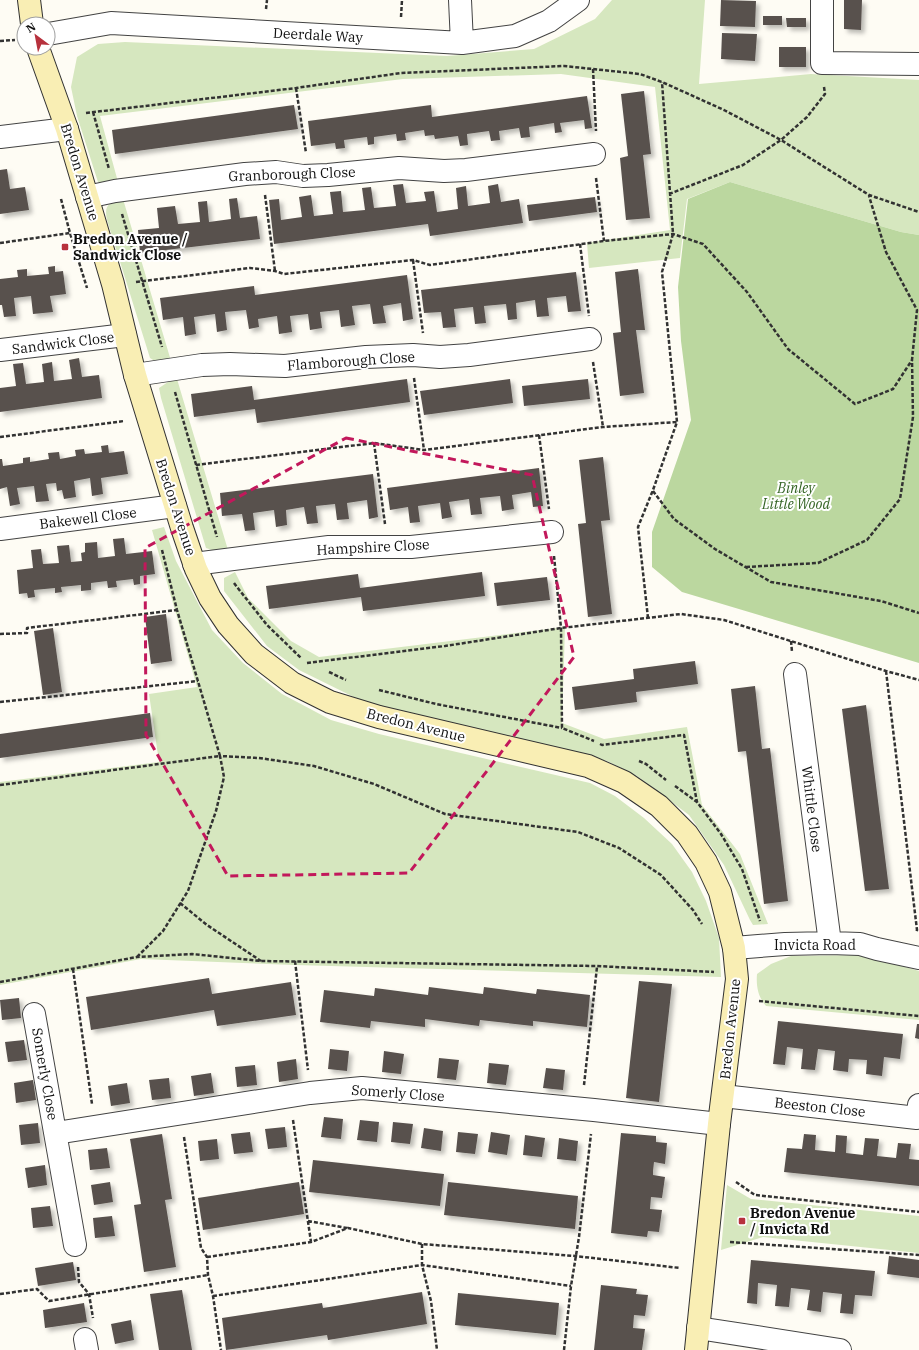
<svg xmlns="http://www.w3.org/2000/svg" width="919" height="1350" font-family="'IBM Plex Serif',serif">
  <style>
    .green { fill: #d6e7bf }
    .forest { fill: #bbd79f }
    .building { fill: #58514d; filter: url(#shadow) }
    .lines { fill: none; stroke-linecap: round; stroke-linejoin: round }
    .street-casing { stroke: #434343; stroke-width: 24 }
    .secondary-casing { stroke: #323232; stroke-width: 24 }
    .path { stroke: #323232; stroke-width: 2.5; stroke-dasharray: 4 2; stroke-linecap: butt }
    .street { stroke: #fff; stroke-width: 22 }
    .secondary { stroke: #f9eeb4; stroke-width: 22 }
    .marked { fill: none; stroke: #c2185b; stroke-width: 3; stroke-dasharray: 8 5; stroke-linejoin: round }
    .poi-dot { fill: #b7313d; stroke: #fff; stroke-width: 1.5 }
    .labels { text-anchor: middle; stroke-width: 4; stroke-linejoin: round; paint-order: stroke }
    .street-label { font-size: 14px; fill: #101010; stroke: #fff }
    .poi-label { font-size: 14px; font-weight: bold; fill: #101010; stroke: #fff; text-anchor: start }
    .park-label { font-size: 14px; font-style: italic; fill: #346424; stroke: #fff }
  </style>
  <defs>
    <filter id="shadow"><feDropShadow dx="3.5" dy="3.5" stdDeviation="2" flood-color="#0004"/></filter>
  </defs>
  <rect width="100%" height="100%" fill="#fefcf4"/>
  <!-- green -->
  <path class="green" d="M612 0H705L699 84 811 74 919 80V235L901 232 730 182 687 199 680 258 589 268 587 243 670 230 655 87 561 74 403 79 100 116 118 182H98L77 116 71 87 77 57 98 44 125 42 447 56 534 49 595 19Z
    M123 199 171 361 158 363 150 358 107 220C104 205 108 203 123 199Z
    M177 379 228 550H212L206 548 161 398 159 388 168 382Z
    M164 527 176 561 212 630 243 663 282 694 331 720 379 734 590 783 615 796 644 818 672 844 692 872 706 901 719 938 721 977 295 965 141 959 0 985V782L159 762 149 694 197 687 152 530Z
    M235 572 248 598 291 641 319 657 565 627 562 723 604 739 687 727 702 805 740 854 768 924 753 925 750 920 724 865 689 815 637 776 607 761 446 721 370 705 299 670 267 646 224 591V578Z
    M864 955 919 971V1020L766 1006C758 997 756 986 757 974L771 964 791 956Z
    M727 1185 751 1199 919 1216V1253L763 1237 721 1250Z"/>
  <!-- forest -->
  <path class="forest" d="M730 182 901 232 919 235V663L682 592 652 567V532L691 420 681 341 678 287 688 199Z"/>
  <!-- building -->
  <path class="building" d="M721 0 756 1 755 27 720 26Z
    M844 0H862L861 30 844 29Z
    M763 16H782V25H763Z
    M786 18H806V27H787Z
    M722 33 757 34 755 61 721 59Z
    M779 47H806V67H779Z
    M644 91 651 154 643 155 650 218 626 220 620 158 628 156 621 94Z
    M587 96 592 128 585 129 584 120 560 123 562 132 555 133 554 123 529 127 530 137 521 138 519 128 499 131 500 140 491 141 489 131 467 134 468 145 460 146 458 136 435 139 434 135 425 136 424 130 405 133 406 140 397 141 396 134 374 137V144L368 145 367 137 344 140 345 148 336 149 335 143 311 146 308 121 431 105 432 117Z
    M294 105 298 129 115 154 112 130Z
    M7 169 10 189 25 187 29 210 0 214V170Z
    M403 184 406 203 426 201 424 192 434 191 437 212 458 209 456 188 466 186 468 206 490 203 488 186 498 184 501 202 519 199 523 223 430 236 428 224 274 244 269 200 279 199 281 220 302 217 299 197 311 195 314 216 333 214 330 192 341 191 343 212 365 210 362 188 371 187 374 208 396 206 393 185Z
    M595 197 597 212 529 221 527 205Z
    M237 198 240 218 257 216 260 239 140 253 138 230 159 228 157 208 175 206 178 224 200 222 198 202 207 201 209 222 231 219 229 199Z
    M55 266V272L63 271 66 294 50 296 53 312 33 314 31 296 14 298 16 316 4 317 2 305H0V279L18 277 17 270 27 269V276L49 274 48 267Z
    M638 269 645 330H636L644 393 620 396 613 333 621 332 615 272Z
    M576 272 581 311 568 312 566 296 547 298 549 316 537 317 535 300 516 303 517 319 508 320 506 304 484 306 486 323 475 324 473 307 454 309 456 327 443 328 441 312 424 313 421 290Z
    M407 275 413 319 403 321 401 303 383 306 386 323 373 324 370 304 352 306 355 325 341 327 339 310 320 312 322 328 310 330 308 314 290 316 292 332 279 334 277 316 258 319 259 327 249 329 246 310 225 312 227 330 217 332 215 314 194 317 196 334 185 336 183 317 163 320 160 298 254 286 255 295Z
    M79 358 82 377 99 375 102 398 0 412V388L16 386 13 364 23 363 26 384 44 382 42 364 52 362 54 381 72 379 69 360Z
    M407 379 410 402 257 423 255 409 194 417 191 394 252 386 254 400Z
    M510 379 513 403 424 415 420 391Z
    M588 379 590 399 524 406 522 386Z
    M108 445 109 453 124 451 128 474 101 478 103 494 92 496 90 478 74 481 76 497 64 499 62 490 57 491 56 483 46 484 49 501 36 502 34 486 17 488 20 504 10 506 7 487 0 489V459H2L3 466 23 463V458L30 457V462L49 459 48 453 59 452 60 459 76 456 75 450 84 449 85 454 102 452 101 446Z
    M603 457 610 520 601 521 612 614 588 617 578 524 586 523 579 460Z
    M539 468 543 506 533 507 531 492 512 495 514 509 502 511 500 496 480 498 482 514 471 515 469 499 449 502 452 517 442 519 440 503 418 506 420 522 410 523 408 507 390 510 387 488Z
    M373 474 378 517 369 519 367 500 347 503 349 519 337 520 335 504 316 506 318 523 307 524 304 507 286 510 287 525 276 527 274 510 253 513 255 530 245 531 242 514 222 516 220 493Z
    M124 538 126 554 152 551 155 574 140 576V584L134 585 133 579 116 581 117 587 108 588 107 581 91 583V590L81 591V585L61 587 62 592 55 593V588L34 590 35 597 28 598 27 593 19 594 17 570 33 568 31 550 41 549 43 564 59 563 57 546 69 545 71 562 82 561 81 553 85 552V543L97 542 98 558 115 556 113 539Z
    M482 572 485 596 363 611 361 597 269 609 266 586 358 574 360 588Z
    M547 577 550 600 497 606 494 583Z
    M166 614 172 661 151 664 145 617Z
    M53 628 62 692 43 695 34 631Z
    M695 661 698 684 636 692 637 702 575 710 572 687 634 679 633 669Z
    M755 686 762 749 770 748 788 901 764 904 746 751 738 752 731 689Z
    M866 705 889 889 865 891 842 709Z
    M150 713 153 737 0 758V734Z
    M209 978 212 994 291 982 296 1015 217 1026 214 1010 91 1030 86 997Z
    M639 981 672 984 659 1102 626 1098Z
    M429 987 483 994 484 987 536 994 537 989 590 995 587 1027 533 1021V1026L480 1020 479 1026 425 1019V1027L371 1021 370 1028 320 1022 324 990 374 996 375 988 428 995Z
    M19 998 21 1018 2 1020 0 1000Z
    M778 1021 903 1034 900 1059 884 1057 882 1076 866 1074 867 1060 849 1059 848 1072 833 1070 835 1051 818 1049 815 1070 801 1069 803 1049 787 1047 785 1065 773 1064Z
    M917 1024H919V1039L915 1038Z
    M24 1040 27 1060 8 1062 5 1042Z
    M330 1049 349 1051 347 1071 328 1069Z
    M384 1051 404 1054 401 1074 382 1072Z
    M439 1058 459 1060 456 1080 437 1078Z
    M296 1059 298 1079 279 1082 277 1062Z
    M489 1063 509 1065 506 1085 487 1083Z
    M255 1065 257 1085 237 1087 235 1067Z
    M546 1068 565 1070 563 1090 543 1088Z
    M211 1073 214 1093 194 1096 191 1076Z
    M169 1078 171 1098 152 1100 149 1080Z
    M33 1080 36 1100 16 1103 14 1083Z
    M127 1083 130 1103 111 1106 108 1086Z
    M324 1117 343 1119 341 1139 321 1137Z
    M360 1120 379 1122 377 1142 357 1140Z
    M393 1122 413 1124 410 1144 391 1142Z
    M38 1123 40 1143 21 1145 19 1125Z
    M285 1127 287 1147 268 1149 265 1129Z
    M424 1128 443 1131 441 1151 421 1148Z
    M250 1132 253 1152 234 1154 231 1134Z
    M458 1132 478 1134 475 1154 456 1152Z
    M491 1132 510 1135 507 1155 488 1152Z
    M621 1133 656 1136V1142L667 1143 665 1164 654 1162 653 1171V1175L665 1177 662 1198 651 1197 650 1209 662 1210 659 1232 648 1231 647 1237 611 1233Z
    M162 1134 172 1199 165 1200 176 1267 144 1272 134 1205 141 1204 130 1139Z
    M804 1134 816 1135 815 1150 835 1152 836 1135 847 1136 846 1153 863 1155 865 1138 879 1139 877 1156 896 1158 898 1143 911 1144 909 1159 919 1160V1186L784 1172 787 1148 802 1149Z
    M525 1135 545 1138 542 1157 523 1155Z
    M559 1138 578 1141 576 1161 557 1159Z
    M217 1139 219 1159 200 1161 198 1141Z
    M107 1148 110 1168 90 1170 88 1150Z
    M313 1160 444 1174 440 1206 309 1192Z
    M45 1165 47 1185 28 1188 25 1168Z
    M110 1182 113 1202 94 1205 91 1185Z
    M299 1182 304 1214 203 1230 198 1198Z
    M448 1182 578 1196 575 1229 444 1215Z
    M50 1206 53 1226 33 1228 31 1208Z
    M112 1216 115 1236 95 1238 93 1218Z
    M889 1256 919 1260V1278L887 1274Z
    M751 1260 875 1271 872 1296 855 1295 853 1314 840 1313 842 1294 823 1292 821 1312 807 1310 810 1290 791 1288 789 1307 775 1306 777 1285 758 1283 757 1304 747 1303Z
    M73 1262 76 1280 38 1286 35 1268Z
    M601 1285 637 1289 636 1294 648 1295 645 1316 634 1315 633 1328 645 1329 642 1350H594Z
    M182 1290 192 1350H159L150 1294Z
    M422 1292 427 1324 328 1340 327 1335 226 1350 222 1318 322 1303 323 1308Z
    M458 1293 559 1303 556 1335 455 1325Z
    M84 1303 87 1322 45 1328 43 1310Z
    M131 1320 134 1340 115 1344 111 1324Z"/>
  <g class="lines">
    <defs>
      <path id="street" d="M460 0 462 43
        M822 0V63L919 64
        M48 34 111 23 462 43 515 36 549 21 578 0
        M0 137 67 129
        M87 197 115 191 245 174 276 172 303 176 328 175 399 168 444 171 466 170 594 154
        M0 350 125 335
        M135 375 202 365 230 364 285 366 366 357 413 355 440 357 469 355 590 339
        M0 529 175 506
        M194 564 329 547H411L552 532
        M795 674 830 943
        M734 948 785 944 830 943 860 944 877 949 919 958
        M34 1014 75 1245
        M723 1096 917 1118 919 1105
        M56 1133 310 1093 362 1088 594 1110 719 1124
        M698 1328 840 1350
        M85 1339 87 1350"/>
      <path id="secondary" d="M29 0 32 24
        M38 48 67 129 113 284 135 375 182 528 196 569 210 598 228 625 254 654 292 683 330 702 379 717 588 766 624 782 659 806 687 834 706 862 720 892 734 948 737 979 719 1124 696 1350"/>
    </defs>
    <!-- street casing -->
    <use href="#street" class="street-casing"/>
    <!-- secondary casing -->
    <use href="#secondary" class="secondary-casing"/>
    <!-- path -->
    <path class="path" d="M266 9 267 0
      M401 17 402 0
      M0 41 15 40
      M593 69 596 131
      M296 88 306 153
      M93 112 109 169
      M86 113 296 88 401 73 564 66 640 74 662 82 724 110 781 140 869 195 919 212
      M596 178 604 241
      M669 194 743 165 781 140 807 117 825 94 824 87
      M265 195 275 271
      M61 199 70 233 87 288
      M122 214 162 347
      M0 243 70 233
      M580 244 589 316
      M413 260 423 333
      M136 282 250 268 275 271 284 274 413 260 430 265 604 241 673 234 703 244 747 292 788 349 855 404 893 389 912 360
      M593 362 603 427
      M414 378 424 450
      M175 392 217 537
      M539 435 549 509
      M0 437 124 421
      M374 443 385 524
      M196 465 374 443 424 450 603 427 677 422
      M653 491 674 519 715 549 771 582 881 601 919 613
      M554 556 561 628 562 728 594 741
      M746 567 818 563 867 540 900 499 913 417 912 360 917 310 886 252 869 196
      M234 583 237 587 267 625 301 658
      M648 618 638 527 653 490 677 422 662 272 673 234 662 82
      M0 634 27 633V628L177 610
      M791 641 792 652
      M307 663 445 646 561 628 681 614 724 620 886 671 919 680
      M886 671 917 930 916 933
      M329 672 346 680
      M379 690 436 704 562 728
      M0 702 198 681
      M600 744 602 745 684 735 697 802 721 834 742 869 760 921
      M639 761 646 764 666 780
      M0 785 220 756 177 610 162 550
      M675 786 697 802
      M180 903 207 925 261 961
      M137 957 163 931 188 891 216 811 224 777 220 756 259 758 314 766 374 784 445 814 578 832 619 848 661 875 693 910 702 924
      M295 961 308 1070
      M73 969 92 1104
      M0 982 137 957 192 954 261 961 597 966 714 972
      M759 1001 919 1016
      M584 1085 597 967
      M293 1120 311 1242
      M184 1137 201 1248 207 1257 208 1275 213 1296 221 1350
      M736 1182 755 1195 919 1212
      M308 1221 347 1228
      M730 1242 919 1255
      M422 1244V1265L431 1301 437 1350
      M207 1257 311 1242 348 1228 422 1244 575 1256 680 1268
      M78 1267 79 1282 89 1294 93 1318
      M0 1294 37 1289 49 1301 208 1275
      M213 1296 422 1265 571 1286
      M564 1350 571 1286 579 1237 591 1134"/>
    <!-- street -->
    <use href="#street" class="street"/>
    <!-- secondary -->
    <use href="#secondary" class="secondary"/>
  </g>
  <!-- marked area -->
  <path class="marked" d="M346 438 532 475 574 657 409 873 228 876 146 735 145 548Z"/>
  <!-- markers -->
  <g class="poi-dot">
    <rect x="61" y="243" width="8" height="8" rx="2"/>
    <rect x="738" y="1217" width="8" height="8" rx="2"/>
  </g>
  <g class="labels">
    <!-- street labels -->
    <g class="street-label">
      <text transform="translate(318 35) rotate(3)" y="5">Deerdale Way</text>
      <text transform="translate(80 172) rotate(73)" y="5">Bredon Avenue</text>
      <text transform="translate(292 174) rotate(-2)" y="5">Granborough Close</text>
      <text transform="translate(63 343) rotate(-7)" y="5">Sandwick Close</text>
      <text transform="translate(351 361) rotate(-4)" y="5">Flamborough Close</text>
      <text transform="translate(176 507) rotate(72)" y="5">Bredon Avenue</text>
      <text transform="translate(88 518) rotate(-7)" y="5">Bakewell Close</text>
      <text transform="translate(373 547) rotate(-3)" y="5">Hampshire Close</text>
      <text transform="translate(416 725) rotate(14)" y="5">Bredon Avenue</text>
      <text transform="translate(812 809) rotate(83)" y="5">Whittle Close</text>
      <text x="815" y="950">Invicta Road</text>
      <text transform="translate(730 1029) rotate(-84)" y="5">Bredon Avenue</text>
      <text transform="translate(45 1074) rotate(80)" y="5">Somerly Close</text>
      <text transform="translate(398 1093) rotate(4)" y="5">Somerly Close</text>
      <text transform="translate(820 1107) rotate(6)" y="5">Beeston Close</text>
    </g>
    <!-- poi labels -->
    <g class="poi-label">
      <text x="73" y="244">Bredon Avenue /<tspan x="73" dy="16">Sandwick Close</tspan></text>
      <text x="750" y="1218">Bredon Avenue<tspan x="750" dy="16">/ Invicta Rd</tspan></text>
    </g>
    <!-- park labels -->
    <g class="park-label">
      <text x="796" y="493">Binley<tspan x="796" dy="16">Little Wood</tspan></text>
    </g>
  </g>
  <!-- north arrow -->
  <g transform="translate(36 36) rotate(328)"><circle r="19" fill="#ffffff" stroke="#9f9f9f"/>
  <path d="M0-3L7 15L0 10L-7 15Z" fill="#b7313d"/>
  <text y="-6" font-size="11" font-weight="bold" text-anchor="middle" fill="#101010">N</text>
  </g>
</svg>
